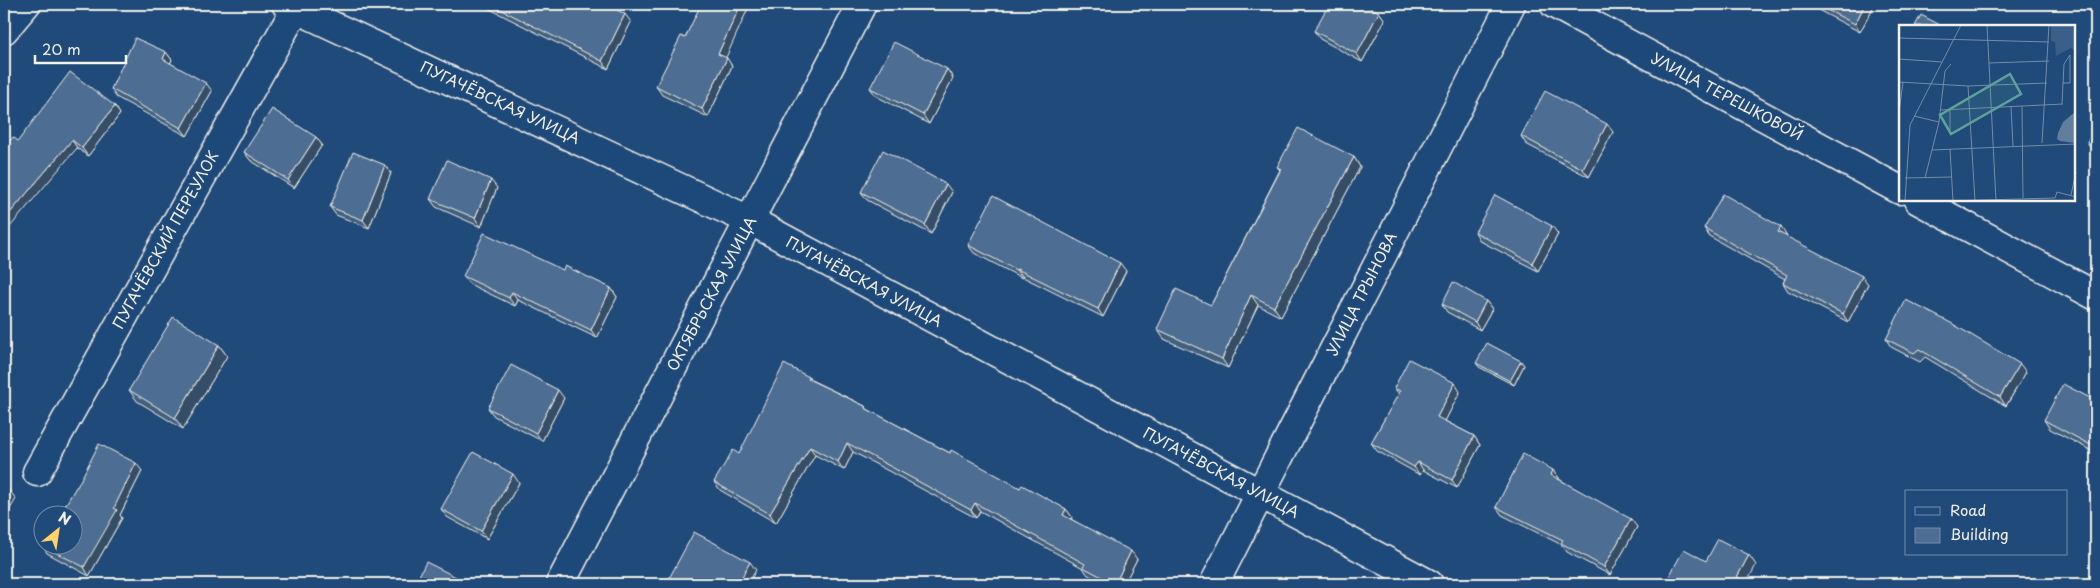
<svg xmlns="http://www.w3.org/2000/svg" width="2100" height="588" font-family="'Playpen Sans',sans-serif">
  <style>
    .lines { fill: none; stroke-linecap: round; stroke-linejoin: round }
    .street-casing { stroke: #f4f1e8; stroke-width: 31 }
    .street { stroke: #1f4a7a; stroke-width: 28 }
    .wall { fill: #425f7e; stroke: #f4f1e8 }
    .shaded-wall { fill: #364d66; stroke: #f4f1e8 }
    .building { fill: #4d6e92; stroke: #f4f1e8 }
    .labels { text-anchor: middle; stroke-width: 5; stroke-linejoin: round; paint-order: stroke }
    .street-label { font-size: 15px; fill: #f4f1e8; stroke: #1f4a7a }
    .inset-road { fill: none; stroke: #748da6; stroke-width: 1 }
    .view { fill: #5fa199; fill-opacity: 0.15; stroke: #5fa199; stroke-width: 2.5 }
    .inset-edge { fill: none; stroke: #f4f1e8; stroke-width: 2.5 }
  </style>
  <rect width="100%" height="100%" fill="#1f4a7a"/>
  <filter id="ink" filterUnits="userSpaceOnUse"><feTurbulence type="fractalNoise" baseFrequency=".02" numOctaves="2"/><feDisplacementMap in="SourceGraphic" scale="10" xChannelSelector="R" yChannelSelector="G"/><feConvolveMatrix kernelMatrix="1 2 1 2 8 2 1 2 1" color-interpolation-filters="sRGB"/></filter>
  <g filter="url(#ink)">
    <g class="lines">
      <defs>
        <path id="street" d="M286 4 751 221 1429 584
          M1554 4 1900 190
          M4 30 26 4
          M1918 200 2096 296
          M37 472 296 8
          M560 584 862 4
          M1214 584 1511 4"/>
      </defs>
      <!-- street casing -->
      <use href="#street" class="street-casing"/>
      <!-- street -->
      <use href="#street" class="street"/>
    </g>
    <!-- wall -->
    <path class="wall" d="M480 4H605L631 22 608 69Z
      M977 4H993L989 11Z
      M1814 4H1875L1860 32 1820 11Z
      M1379 12 1385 20 1362 62 1320 39 1314 31Z
      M166 52 172 60 170 63 212 91 187 136 116 97 111 89Z
      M726 58 732 66 708 117 662 95 656 86Z
      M947 69 953 78 929 124 876 96 870 88Z
      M115 106 120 114 88 156 77 148 18 141Z
      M2096 126V153L2093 151 2087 142Z
      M1613 132 1589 177 1526 144 1521 136Z
      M316 137 322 145 294 188 250 160 244 152Z
      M1354 157 1360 167 1281 317 1258 305 1228 368 1164 339 1157 329 1211 305 1280 170 1277 167Z
      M391 173 369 228 336 215 330 207Z
      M497 188 481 227 436 207 430 199Z
      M861 192H952L931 234 867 200Z
      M1704 228 1786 235V237L1868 284 1848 322 1788 291 1783 283 1785 279 1709 236Z
      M1475 232 1558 234 1538 271 1480 241Z
      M968 245 1126 271 1103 317 1023 277 1022 278 974 253Z
      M563 270 611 288 617 297 597 338 518 300 515 306 469 284 463 276Z
      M1486 301 1492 309 1480 330 1447 312 1442 304Z
      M1886 339 2026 372 2006 406 1925 357 1920 362 1891 347Z
      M219 345 227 356 183 429 137 401 129 390Z
      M1476 363 1524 365 1514 385 1479 367Z
      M809 377 811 380 865 406 867 409 950 453 1020 488 1066 509 1072 517 1071 519 1137 559 1124 584H1106L1088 575 1083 568 980 511 976 518 853 452 844 470 815 455 776 523 720 490 714 482Z
      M1394 388 1460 392 1445 421 1474 436 1480 445 1457 488 1423 470 1420 475 1377 451 1371 443 1399 394Z
      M564 398 542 441 494 416 488 408Z
      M2096 401V453L2050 429 2044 420Z
      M1553 470 1559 478V479L1637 527 1610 575 1567 552 1562 545 1502 515 1496 507Z
      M142 471 120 515 122 518 89 576 47 553 42 545 77 487Z
      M519 483 487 539 447 517 441 509Z"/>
    <!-- shaded-wall -->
    <path class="shaded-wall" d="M741 4H750L724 62 718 54Z
      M984 4H993L989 11Z
      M1865 4H1875L1860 32 1855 24Z
      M1379 12 1385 20 1362 62 1357 54Z
      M625 14 631 22 608 69 602 61Z
      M166 52 172 60 168 67 163 59Z
      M727 58 732 66 708 117 702 109Z
      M947 69 953 78 929 124 923 115Z
      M206 83 212 91 187 136 181 128Z
      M115 106 120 114 88 156 82 148Z
      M1607 124 1613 132 1589 177 1583 169Z
      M316 137 322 145 294 188 288 180Z
      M72 140 77 148 4 234V220Z
      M1354 157 1360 167 1281 317 1274 307Z
      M385 165 391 173 369 228 363 220Z
      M491 180 497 188 481 227 475 218Z
      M946 184 952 192 931 234 925 225Z
      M1552 226 1558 234 1538 271 1532 263Z
      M1781 227 1786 235 1783 241 1778 232Z
      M1120 263 1126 271 1103 317 1098 309Z
      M1017 269 1023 277 1022 278 1016 270Z
      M1862 276 1868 284 1848 322 1843 314Z
      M611 288 617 297 597 338 591 330Z
      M512 292 518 300 515 306 509 298Z
      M1251 295 1258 305 1228 368 1222 359Z
      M1486 301 1492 309 1480 330 1475 322Z
      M219 345 227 356 183 429 175 418Z
      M1521 361 1524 365 1514 385 1510 381Z
      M2020 364 2026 372 2006 406 2000 397Z
      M1455 383 1460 392 1443 425 1437 417Z
      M558 390 564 398 542 441 536 433Z
      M1474 436 1480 445 1457 488 1452 480Z
      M847 443 853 452 844 470 838 462Z
      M810 447 815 455 776 523 770 514Z
      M1418 462 1423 470 1420 475 1414 467Z
      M136 463 142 471 120 515 122 518 89 576 84 567Z
      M1553 470 1559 478 1557 483 1551 475Z
      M513 474 519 483 487 539 481 531Z
      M10 491 16 499 4 519V501Z
      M975 503 980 511 976 518 971 510Z
      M1066 509 1072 517 1068 523 1063 515Z
      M1631 519 1637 527 1610 575 1604 567Z
      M1131 551 1137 559 1124 584H1115Z
      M1749 555 1756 565 1746 584 1737 577Z
      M750 562 756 570 748 584H738Z"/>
    <!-- building -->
    <path class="building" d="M490 4H605L625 14 602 61Z
      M701 4H741L718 54 727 58 702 109 656 86 681 36 685 38Z
      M1329 4H1364L1379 12 1357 54 1314 31Z
      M1815 4H1865L1855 24Z
      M1921 15 1942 26H1915Z
      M135 38 166 52 163 59 206 83 181 128 111 89Z
      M894 42 947 69 923 115 870 88Z
      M70 72 115 106 82 148 72 140 4 220V148L13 137 18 141Z
      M1545 91 1607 124 1583 169 1521 136Z
      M272 109 316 137 288 180 244 152Z
      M2096 126V148L2087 142Z
      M1298 128 1354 157 1274 307 1251 295 1222 359 1157 329 1176 289 1211 305 1281 169 1277 167Z
      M883 150 946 184 925 225 861 192Z
      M353 152 385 165 363 220 330 207Z
      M447 160 491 180 475 218 430 199Z
      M1723 194 1781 227 1778 232 1862 276 1843 314 1783 283 1787 275 1704 228Z
      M1495 195 1552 226 1532 263 1475 232Z
      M993 196 1120 263 1098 309 1017 269 1016 270 968 245Z
      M484 233 563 270 565 266 611 288 591 330 512 292 509 298 463 276Z
      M1453 282 1486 301 1475 322 1442 304Z
      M1906 300 1951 323 2020 364 2000 397 1919 349 1914 353 1886 339Z
      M173 317 219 345 175 418 129 390Z
      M1487 343 1521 361 1510 381 1476 363Z
      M1409 359 1455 383 1437 417 1474 436 1452 480 1418 462 1414 467 1371 443 1400 391 1394 388Z
      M784 364 809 377 808 379 865 406V408L950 453 951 450 1020 488 1022 485 1066 509 1063 515 1131 551 1115 584 1083 567 1085 564 975 503 971 510 847 443 838 462 810 447 770 514 714 482 733 450 739 454Z
      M511 365 558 390 536 433 488 408Z
      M2063 384 2096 401V448L2044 420Z
      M99 444 136 463 114 508 117 510 84 567 43 546H72V516H59L76 487H77Z
      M473 452 513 474 481 531 441 509Z
      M1523 454 1553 470 1551 475 1631 519 1604 567 1561 543 1563 540 1496 507Z
      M4 487 10 491 4 501Z
      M694 532 750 562 738 584H666Z
      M1718 539 1749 555 1737 577 1750 584H1665L1684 549 1706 561Z
      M426 562 466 582 465 584H415Z"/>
  </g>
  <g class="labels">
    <!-- street labels -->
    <g class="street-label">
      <text transform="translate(1727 97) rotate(28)" y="5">УЛИЦА ТЕРЕШКОВОЙ</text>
      <text transform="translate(500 103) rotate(25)" y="5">ПУГАЧЁВСКАЯ УЛИЦА</text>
      <text transform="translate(166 240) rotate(-61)" y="5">ПУГАЧЁВСКИЙ ПЕРЕУЛОК</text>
      <text transform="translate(864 282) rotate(28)" y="5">ПУГАЧЁВСКАЯ УЛИЦА</text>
      <text transform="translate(712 294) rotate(-62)" y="5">ОКТЯБРЬСКАЯ УЛИЦА</text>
      <text transform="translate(1362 294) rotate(-63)" y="5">УЛИЦА ТРЫНОВА</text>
      <text transform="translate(1221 473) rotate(28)" y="5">ПУГАЧЁВСКАЯ УЛИЦА</text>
    </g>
  </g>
  <!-- overview -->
  <g transform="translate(1899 25)">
    <rect width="176" height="176" fill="#1f4a7a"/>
    <path d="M152 0H176V26L172 23 157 31 156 17 152 16Z" fill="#3a5f88"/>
    <path d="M176 87V118L161 116 158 114 159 108 164 97Z" fill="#627e9d"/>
    <path class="inset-road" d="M88 0 97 176M0 13 150 17M0 34 43 37M90 38 150 36M0 57 69 61 148 58M69 61 76 176M163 79 165 39 171 30V58H164M112 81 114 121M123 81 124 173M51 84V105M42 85 164 79M0 87 4 57M15 91 40 97M143 118 150 0M51 124 54 176M33 125 177 119M6 153 52 152M26 153 40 97 46 46 52 39M172 170 177 147M6 176 11 100 62 0M48 176 156 173 158 167 177 172"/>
    <path class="view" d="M111 49 122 69 52 109 41 90Z"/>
    <rect width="176" height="176" class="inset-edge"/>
  </g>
  <!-- margin -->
  <rect width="2100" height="588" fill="none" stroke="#1f4a7a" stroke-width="20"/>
  <rect x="10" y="10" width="2080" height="568" fill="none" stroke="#f4f1e8" stroke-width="2" filter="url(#ink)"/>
  <!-- legend -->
  <rect x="1905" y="490" width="162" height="65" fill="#1f4a7a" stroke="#748da6"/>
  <rect x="1915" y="507" width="25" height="8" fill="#1f4a7a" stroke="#748da6"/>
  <text x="1950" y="516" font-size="15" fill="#f4f1e8">Road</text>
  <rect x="1915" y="528" width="25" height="15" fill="#4d6e92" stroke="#748da6"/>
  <text x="1950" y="540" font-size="15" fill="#f4f1e8">Building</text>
  <!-- north arrow -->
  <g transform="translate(58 530) rotate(30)"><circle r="24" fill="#1f4a7a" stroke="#748da6"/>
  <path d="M0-4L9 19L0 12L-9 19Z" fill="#ffd166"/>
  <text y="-8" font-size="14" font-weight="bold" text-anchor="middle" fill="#f4f1e8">N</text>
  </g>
  <!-- scale -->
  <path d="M35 55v8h91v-8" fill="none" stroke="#f4f1e8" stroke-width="2.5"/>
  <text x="42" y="55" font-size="15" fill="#f4f1e8" stroke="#1f4a7a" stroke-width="4" paint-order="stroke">20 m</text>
</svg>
